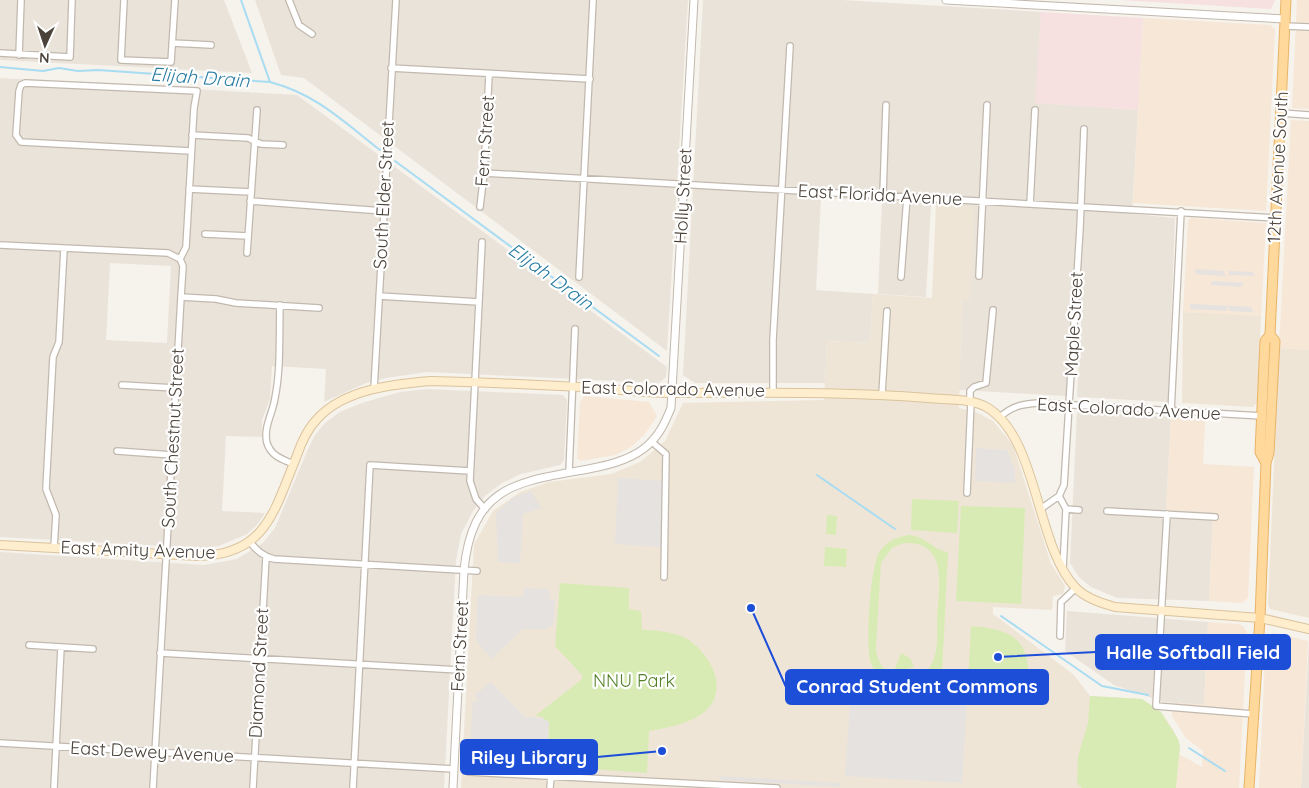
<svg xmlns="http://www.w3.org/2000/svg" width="1309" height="788" font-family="Quicksand,sans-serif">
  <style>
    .residential { fill: #eae3da; fill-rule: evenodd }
    .commercial { fill: #f7e7d7 }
    .education { fill: #efe5d6 }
    .medical { fill: #f6e0e0 }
    .green { fill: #d8ebb4; fill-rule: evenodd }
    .parking { fill: #e5e2e0 }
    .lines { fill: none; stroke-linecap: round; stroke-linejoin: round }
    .stream { stroke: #a8dcf3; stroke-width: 2 }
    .minor-casing { stroke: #c2b9ae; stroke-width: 8 }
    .tertiary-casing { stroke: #c2b9ae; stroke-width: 9 }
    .secondary-casing { stroke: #dac39d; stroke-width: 10 }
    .primary-casing { stroke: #e8b468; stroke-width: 11 }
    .minor { stroke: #fff; stroke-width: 5.5 }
    .tertiary { stroke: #fff; stroke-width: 7 }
    .secondary { stroke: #ffeecd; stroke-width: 8 }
    .primary { stroke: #ffd89c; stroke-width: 9 }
    .labels { text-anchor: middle; stroke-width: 4.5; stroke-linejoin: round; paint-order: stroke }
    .street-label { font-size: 18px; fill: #4b4239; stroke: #fff }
    .park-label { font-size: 18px; fill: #538029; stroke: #fff }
    .water-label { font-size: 19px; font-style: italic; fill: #297ca2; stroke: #fff }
    .leader { fill: none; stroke: #1d4ed8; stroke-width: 2 }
    .callout-dot { fill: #1d4ed8; stroke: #fff; stroke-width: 2 }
    .callout { fill: #1d4ed8; stroke: #1d4ed8; stroke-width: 2 }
    .callout-label { font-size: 19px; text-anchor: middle; font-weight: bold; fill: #fff }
  </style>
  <rect width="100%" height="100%" fill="#f6f2ec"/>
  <!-- residential -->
  <path class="residential" d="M0 0H224L252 73 0 60Z
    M255 0H688L667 351 304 78 281 75Z
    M703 0H842L1041 12 1036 103 1138 110 1132 214 1175 218 1168 402 1077 397 1082 306 1072 305 1067 396 959 390 962 299 970 300 971 206 931 204 926 297 878 294 882 201 821 198 816 290 873 294 870 343 827 341 825 383H695L683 375Z
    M0 78 297 95 667 367 666 377 659 383 428 372 386 378 366 383 324 402 326 369 272 366 270 399 262 420V437L226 436 222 511 265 513 258 524 247 534 219 546 199 548 0 537ZM110 263 171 266 167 343 106 340Z
    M427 389 563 395 567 400 564 460 560 465 521 474 502 483 485 496 473 511 461 534 456 560 444 788H0V552L204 565 237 559 263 543 275 528 308 449 315 435 325 423 340 412 362 403 400 392Z
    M1077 412 1171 417 1166 509 1213 512 1209 601 1117 598 1091 587 1079 577 1070 563Z
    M1067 611 1208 622 1204 705 1164 702 1114 685 1065 651Z
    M1309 641V788H1301Z"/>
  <!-- commercial -->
  <path class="commercial" d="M1297 0H1309V109L1292 108Z
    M1143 18 1270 25 1275 29 1266 211 1133 203Z
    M1291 120 1309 121V350L1279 348Z
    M1191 218 1266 223 1261 316 1183 312 1188 221Z
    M584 396 649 402 657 416 644 435 631 447 615 455 581 461 577 458 580 403Z
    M1171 417 1205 419 1203 464 1254 467 1248 598 1242 603 1209 601 1213 512 1166 510Z
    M1208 622 1239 624 1244 627 1247 633 1239 788H1176L1179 754 1202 767 1203 751 1186 738 1172 716V703L1204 704Z
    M1273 633 1308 641 1301 788H1259L1266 640Z"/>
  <!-- education -->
  <path class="education" d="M936 204 971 206 975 211 970 300H962L959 408 978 413 993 421 1013 445 1051 564 1065 586 1063 594 1053 596 1052 610 993 607V614L1074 675 1090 696 1142 699 1161 712 1174 731 1180 746 1176 788H461L474 544 493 511 520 492 549 482 611 474 640 462 665 441 683 403 824 400 827 341 870 343 873 294 932 298Z
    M1183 312 1261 316 1257 402 1253 407 1182 403Z
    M1279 348 1309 350V618L1270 609 1268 604Z"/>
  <!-- medical -->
  <path class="medical" d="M1120 0H1275L1271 9Z
    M1041 12 1143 18 1138 110 1035 103Z"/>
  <!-- green -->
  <path class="green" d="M912 499 959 501 957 533 911 530Z
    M961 506 1025 508 1021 604 956 601Z
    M827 515 837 516 836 535 826 534Z
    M909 535C928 537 934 551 948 552L942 674C925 673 918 695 892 685 883 681 875 673 871 664 865 649 870 564 880 551 887 541 897 537 909 535ZM904 543C949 541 939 587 937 617 937 631 939 650 932 663 918 693 878 680 876 648L881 563 892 548Z
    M825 547 847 549 846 567 824 566Z
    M560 583 629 588V609L641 611 642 630C656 630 675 632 687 639 715 657 732 697 697 717 682 725 666 728 649 731L647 773 548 766 549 722H545L543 717 535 716 582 679V675L555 646Z
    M971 626C1019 630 1030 642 1029 690L972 687 968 683Z
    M901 653 910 658 914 667 896 673 894 671Z
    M1090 696 1142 699 1161 712 1178 739 1180 746 1176 788H1082L1077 783 1078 756 1088 723Z"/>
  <!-- parking -->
  <path class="parking" d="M1195 269 1223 271 1226 276 1196 274Z
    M1228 271 1252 272 1255 276 1229 275Z
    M1213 281 1244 283 1241 287 1210 285Z
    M1190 304 1251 307 1253 312 1230 311 1227 306 1226 311 1190 309Z
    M976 448 1007 450 1015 471V483L975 481Z
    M618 478 664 481 662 547 615 544Z
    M531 491 541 508 523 514 520 563 498 562 496 513 514 497Z
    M524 588 550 589 549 599 555 600 553 626H549L548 629H523L491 659 476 640 478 595 523 597Z
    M491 682 525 717 542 718 549 722 547 750 542 749 541 759 479 755 475 752V746L470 745 473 701H478L475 695Z
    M851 688 967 699 962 783 845 776Z
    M719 776 840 783 841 787 721 780Z"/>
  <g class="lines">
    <!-- stream -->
    <path class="stream" d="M241 0 270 82
      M0 67 43 71 59 68 78 71 98 70 270 82C316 94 344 122 380 150
      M395 161 659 356
      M817 475 895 529
      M1001 616 1102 686 1148 695
      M1189 748 1225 771"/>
    <defs>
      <path id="minor" d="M124 0 121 60 171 62 175 0
        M289 0 299 25 312 34
        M1285 26 1309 27
        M172 43 211 45
        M0 53 70 57 72 0
        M19 55 21 0
        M391 68 590 79
        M1281 113 1309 115
        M192 135 248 138 261 144 283 145
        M484 173 1276 218
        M189 189 251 192
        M883 195 886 105
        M250 201 383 211
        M1030 204 1035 110
        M480 207 484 173 489 75
        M205 234 248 236
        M482 242 470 481 476 499 485 509
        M0 245 168 253 180 259
        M247 253 257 110
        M979 276 987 105
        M579 277 593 0
        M901 277 907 197
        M379 296 479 302
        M181 297 216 299 236 303 319 308
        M280 305C279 336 281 368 275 398 273 413 263 427 267 443 271 456 282 459 293 464
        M122 385 175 388
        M374 389 396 0
        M773 391V340L790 46
        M882 394 887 311
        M970 402V391L974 387 986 383 993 310
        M1171 412 1181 211
        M1000 417C1012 406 1022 404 1039 403L1262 416
        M652 442 666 454 664 577
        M117 451 172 455
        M569 472 575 329
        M967 493 971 402
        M1059 496 1066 509 1079 510
        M1042 508 1059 496 1064 485 1080 228 1084 129
        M1107 511 1215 517
        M1167 514 1156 706 1253 714
        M250 542C257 551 263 556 274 559L477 571
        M54 547 56 515 46 489 53 357 59 342 64 249
        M1063 568 1066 509
        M1060 636 1061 602 1076 588
        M29 645 93 649
        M160 653 459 670
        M0 743 454 769
        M469 772 777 788
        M54 788 61 647
        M153 788 181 297 183 266 180 259 186 247 194 108 197 91 25 83 21 85 19 91 16 135 21 142 191 151
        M253 788 266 557
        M353 788 370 465 470 471
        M550 788 551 776"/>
      <path id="tertiary" d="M946 0 1285 19
        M453 788 464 570C473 479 525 482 598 467 617 463 639 456 652 441 661 432 666 420 671 408L694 0"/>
      <path id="secondary" d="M0 545 198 556C266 555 274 511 296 458 301 443 307 429 318 418 345 389 394 384 431 381 486 382 542 385 597 388 622 390 648 393 674 393 759 393 843 391 928 398 947 400 972 398 988 408 1038 439 1036 545 1075 587 1085 598 1101 603 1115 607L1260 618 1309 629"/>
      <path id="primary" d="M1266 463 1260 452 1265 341 1270 335 1286 0
        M1249 788 1260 618 1266 463 1269 453 1275 341 1270 335"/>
    </defs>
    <!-- minor casing -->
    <use href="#minor" class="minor-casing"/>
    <!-- tertiary casing -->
    <use href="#tertiary" class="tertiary-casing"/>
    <!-- secondary casing -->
    <use href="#secondary" class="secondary-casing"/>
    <!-- primary casing -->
    <use href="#primary" class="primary-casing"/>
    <!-- minor -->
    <use href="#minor" class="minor"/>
    <!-- tertiary -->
    <use href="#tertiary" class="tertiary"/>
    <!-- secondary -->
    <use href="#secondary" class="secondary"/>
    <!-- primary -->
    <use href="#primary" class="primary"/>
  </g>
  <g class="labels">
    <!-- street labels -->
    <g class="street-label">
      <text transform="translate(485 141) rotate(-86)" y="6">Fern Street</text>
      <text transform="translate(1278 167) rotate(-87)" y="6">12th Avenue South</text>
      <text transform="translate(384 195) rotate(-87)" y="6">South Elder Street</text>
      <text transform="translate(880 195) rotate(3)" y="6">East Florida Avenue</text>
      <text transform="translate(683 196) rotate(-87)" y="6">Holly Street</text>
      <text transform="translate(1074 324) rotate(-87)" y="6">Maple Street</text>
      <text transform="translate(673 389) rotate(1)" y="6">East Colorado Avenue</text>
      <text transform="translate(1129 409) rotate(3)" y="6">East Colorado Avenue</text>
      <text transform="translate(173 438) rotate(-87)" y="6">South Chestnut Street</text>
      <text transform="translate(138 550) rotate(2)" y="6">East Amity Avenue</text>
      <text transform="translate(460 646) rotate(-87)" y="6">Fern Street</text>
      <text transform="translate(259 673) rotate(-87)" y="6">Diamond Street</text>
      <text transform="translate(152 752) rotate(3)" y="6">East Dewey Avenue</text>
    </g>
    <!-- park labels -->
    <g class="park-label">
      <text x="634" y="687">NNU Park</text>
    </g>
    <!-- water labels -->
    <g class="water-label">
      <text transform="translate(200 77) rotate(4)" y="7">Elijah Drain</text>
      <text transform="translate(551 276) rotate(36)" y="7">Elijah Drain</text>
    </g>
  </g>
  <!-- callouts -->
  <path class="leader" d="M998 657L1096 652M751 608L786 687M662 751L597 757"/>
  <g class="callout-dot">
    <circle cx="998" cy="657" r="5"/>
    <circle cx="751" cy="608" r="5"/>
    <circle cx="662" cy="751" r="5"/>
  </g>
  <g class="callout">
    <rect x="1096" y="635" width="194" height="34" rx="5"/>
    <rect x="786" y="670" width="262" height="34" rx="5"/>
    <rect x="461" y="740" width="136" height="34" rx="5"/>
  </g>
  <g class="callout-label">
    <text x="1193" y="659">Halle Softball Field</text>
    <text x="917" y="693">Conrad Student Commons</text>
    <text x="529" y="764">Riley Library</text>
  </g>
  <!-- north arrow -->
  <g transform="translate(45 45) rotate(183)" stroke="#ffffff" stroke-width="4" paint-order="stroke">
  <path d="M0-4L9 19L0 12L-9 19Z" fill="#4b4239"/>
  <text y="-8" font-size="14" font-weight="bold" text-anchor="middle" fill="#4b4239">N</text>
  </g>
</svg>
